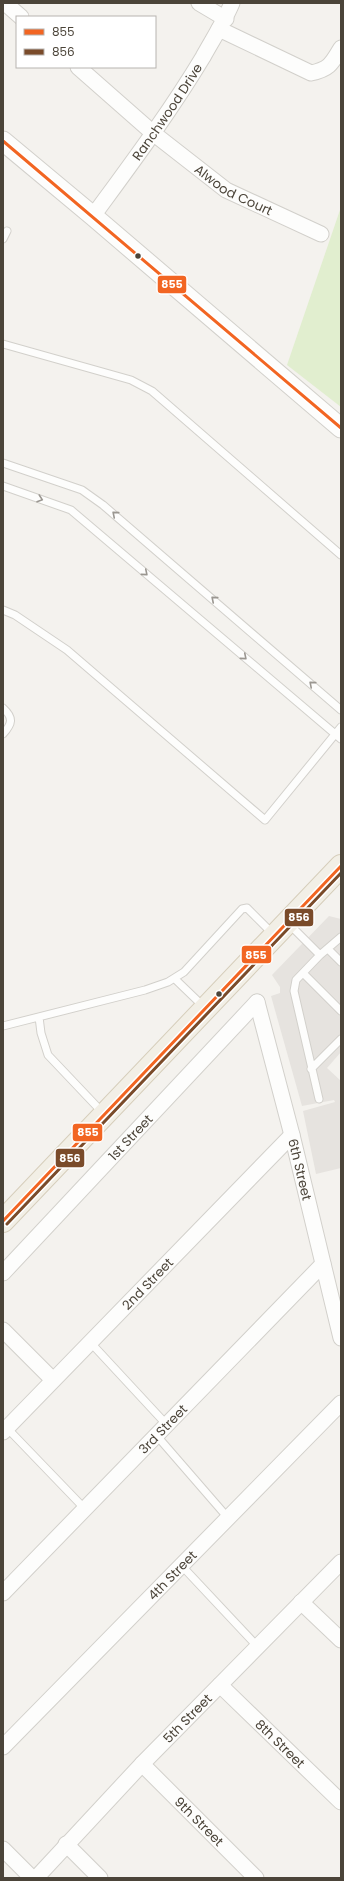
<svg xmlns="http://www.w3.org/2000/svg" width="344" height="1881" font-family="Poppins,sans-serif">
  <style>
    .green { fill: #e1eecf }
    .parking { fill: #e6e3df }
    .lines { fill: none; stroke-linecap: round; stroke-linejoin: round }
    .service-casing { stroke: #d2d0cb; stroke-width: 9 }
    .minor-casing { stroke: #d2d0cb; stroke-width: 17 }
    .tertiary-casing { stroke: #d2d0cb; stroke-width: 21 }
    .primary-casing { stroke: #d6cebb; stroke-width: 24 }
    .service { stroke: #fdfdfc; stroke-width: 7 }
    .minor { stroke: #fdfdfc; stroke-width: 15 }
    .tertiary { stroke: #fdfdfc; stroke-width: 19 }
    .primary { stroke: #f2efe6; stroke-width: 22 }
    .bus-1-casing { stroke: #fff; stroke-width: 6 }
    .bus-2-casing { stroke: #fff; stroke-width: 6 }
    .bus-1 { stroke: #f26522; stroke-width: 3 }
    .bus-2 { stroke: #7a4b2a; stroke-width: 3 }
    .oneway { stroke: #9b9791 }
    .bus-dot { fill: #4b4439; stroke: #fff; stroke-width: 1.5 }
    .labels { text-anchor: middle; stroke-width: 3.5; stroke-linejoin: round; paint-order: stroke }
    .street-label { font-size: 13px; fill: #4b4439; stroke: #fff }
    .line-badge { stroke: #fff; stroke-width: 1.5 }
    .badge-label { font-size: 11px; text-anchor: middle; font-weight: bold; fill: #fff }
  </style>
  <rect width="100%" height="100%" fill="#f4f2ee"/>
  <!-- green -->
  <path class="green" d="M341 207V407L287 365Z"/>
  <!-- parking -->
  <path class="parking" d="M329 916 341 919V1052L327 1068 341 1081V1168L316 1174 303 1111 335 1102 334 1100 302 1106 271 996 280 993V987L272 975Z"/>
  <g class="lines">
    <defs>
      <path id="service" d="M3 239 7 231
        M3 344 131 380 152 391 341 555
        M3 463 82 490 103 505 341 710
        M3 486 71 510 341 739
        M3 610 15 615 67 650 265 820 341 727
        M3 708C14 718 12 724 3 734
        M289 924 320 955 341 937
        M328 949 341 962
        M303 973 341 1011
        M175 979 204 1007
        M39 1017 41 1033 48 1055 103 1113
        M3 1026 145 990 168 982 184 972 242 909 247 908 273 934
        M311 1069 341 1039
        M319 1099 294 991 296 980 320 955
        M90 1342 167 1425
        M7 1428 85 1509
        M157 1436 229 1519
        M181 1565 257 1646"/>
      <g id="minor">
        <path d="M5 3 21 17"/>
        <path d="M199 3 226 19"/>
        <path d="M219 29 311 73C330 69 332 63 341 48"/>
        <path id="s1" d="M78 67 153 133 226 190 321 234"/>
        <path id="s2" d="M93 216C131 164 170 112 203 57 213 39 224 22 232 3"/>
        <path id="s3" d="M257 1002 292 1135 341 1338"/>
        <path id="s4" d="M3 1273 257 1002"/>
        <path d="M3 1330 53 1380"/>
        <path id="s5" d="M3 1432 292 1135"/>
        <path id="s6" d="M3 1593 323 1264"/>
        <path d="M301 1602 341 1640"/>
        <path id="s7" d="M220 1685 341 1802"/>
        <path id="s8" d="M3 1747 341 1403"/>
        <path id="s9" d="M142 1764 256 1878"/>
        <path d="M66 1844 100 1878"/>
        <path d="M3 1849 32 1878"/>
        <path id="s10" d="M36 1878 142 1764 341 1562"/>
      </g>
      <path id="tertiary" d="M3 141 93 216 341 428"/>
      <path id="primary" d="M3 1221 341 866"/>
    </defs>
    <!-- service casing -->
    <use href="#service" class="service-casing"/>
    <!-- minor casing -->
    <use href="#minor" class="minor-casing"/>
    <!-- tertiary casing -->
    <use href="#tertiary" class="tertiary-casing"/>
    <!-- primary casing -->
    <use href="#primary" class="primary-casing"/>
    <!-- service -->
    <use href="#service" class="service"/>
    <!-- minor -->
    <use href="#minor" class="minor"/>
    <!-- tertiary -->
    <use href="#tertiary" class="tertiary"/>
    <!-- primary -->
    <use href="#primary" class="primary"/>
    <defs>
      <path id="bus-1" d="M3 141 341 428
        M3 1221 341 866"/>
      <path id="bus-2" d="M7 1224 341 873"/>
    </defs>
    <!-- bus-1 casing -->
    <use href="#bus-1" class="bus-1-casing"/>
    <!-- bus-2 casing -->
    <use href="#bus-2" class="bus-2-casing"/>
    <!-- bus-1 -->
    <use href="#bus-1" class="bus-1"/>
    <!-- bus-2 -->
    <use href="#bus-2" class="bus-2"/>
  </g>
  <!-- one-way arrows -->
  <defs><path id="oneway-chevron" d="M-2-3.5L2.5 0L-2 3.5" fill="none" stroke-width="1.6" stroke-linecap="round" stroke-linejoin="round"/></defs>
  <g class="oneway">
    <use href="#oneway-chevron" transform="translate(40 499) rotate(19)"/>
    <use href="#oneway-chevron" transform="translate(115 514) rotate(-140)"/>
    <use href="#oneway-chevron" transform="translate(145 573) rotate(40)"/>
    <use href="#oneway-chevron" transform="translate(214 599) rotate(-140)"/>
    <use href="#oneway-chevron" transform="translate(244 657) rotate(40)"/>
    <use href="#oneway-chevron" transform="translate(312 684) rotate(-139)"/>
  </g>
  <!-- markers -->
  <g class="bus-dot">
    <circle cx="138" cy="256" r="3.5"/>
    <circle cx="219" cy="994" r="3.5"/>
  </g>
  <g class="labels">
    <!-- street labels -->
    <g class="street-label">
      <text dy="5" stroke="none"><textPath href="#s2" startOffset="128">Ranchwood Drive</textPath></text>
      <text dy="5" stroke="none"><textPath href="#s1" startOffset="199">Alwood Court</textPath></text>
      <text dy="5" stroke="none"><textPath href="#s4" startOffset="186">1st Street</textPath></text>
      <text dy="5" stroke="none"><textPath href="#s3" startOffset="173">6th Street</textPath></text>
      <text dy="5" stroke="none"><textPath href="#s5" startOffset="207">2nd Street</textPath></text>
      <text dy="5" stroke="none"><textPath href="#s6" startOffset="229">3rd Street</textPath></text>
      <text dy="5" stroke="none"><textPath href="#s8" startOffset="241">4th Street</textPath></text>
      <text dy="5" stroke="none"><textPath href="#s10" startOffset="220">5th Street</textPath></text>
      <text dy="5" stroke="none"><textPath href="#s7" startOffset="84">8th Street</textPath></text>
      <text dy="5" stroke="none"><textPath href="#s9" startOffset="81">9th Street</textPath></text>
    </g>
  </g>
  <g class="line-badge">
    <rect x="157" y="275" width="30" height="19" rx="4" fill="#f26522"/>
    <rect x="284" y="908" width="30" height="19" rx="4" fill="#7a4b2a"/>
    <rect x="241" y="945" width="31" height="19" rx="4" fill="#f26522"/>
    <rect x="72" y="1123" width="31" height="19" rx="4" fill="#f26522"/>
    <rect x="55" y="1148" width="30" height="20" rx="4" fill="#7a4b2a"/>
  </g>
  <g class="badge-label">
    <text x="172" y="288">855</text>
    <text x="299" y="921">856</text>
    <text x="256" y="959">855</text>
    <text x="88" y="1136">855</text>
    <text x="70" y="1162">856</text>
  </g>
  <!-- border -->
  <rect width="344" height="1881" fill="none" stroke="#4b4439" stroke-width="8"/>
  <!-- legend -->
  <rect x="16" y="16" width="140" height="52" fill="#ffffff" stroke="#b7b4b0"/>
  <rect x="24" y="29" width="20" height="6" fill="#f26522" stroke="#b7b4b0"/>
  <text x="52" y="36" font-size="12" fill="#4b4439">855</text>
  <rect x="24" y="49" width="20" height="6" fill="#7a4b2a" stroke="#b7b4b0"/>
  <text x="52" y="56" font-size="12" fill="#4b4439">856</text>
</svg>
